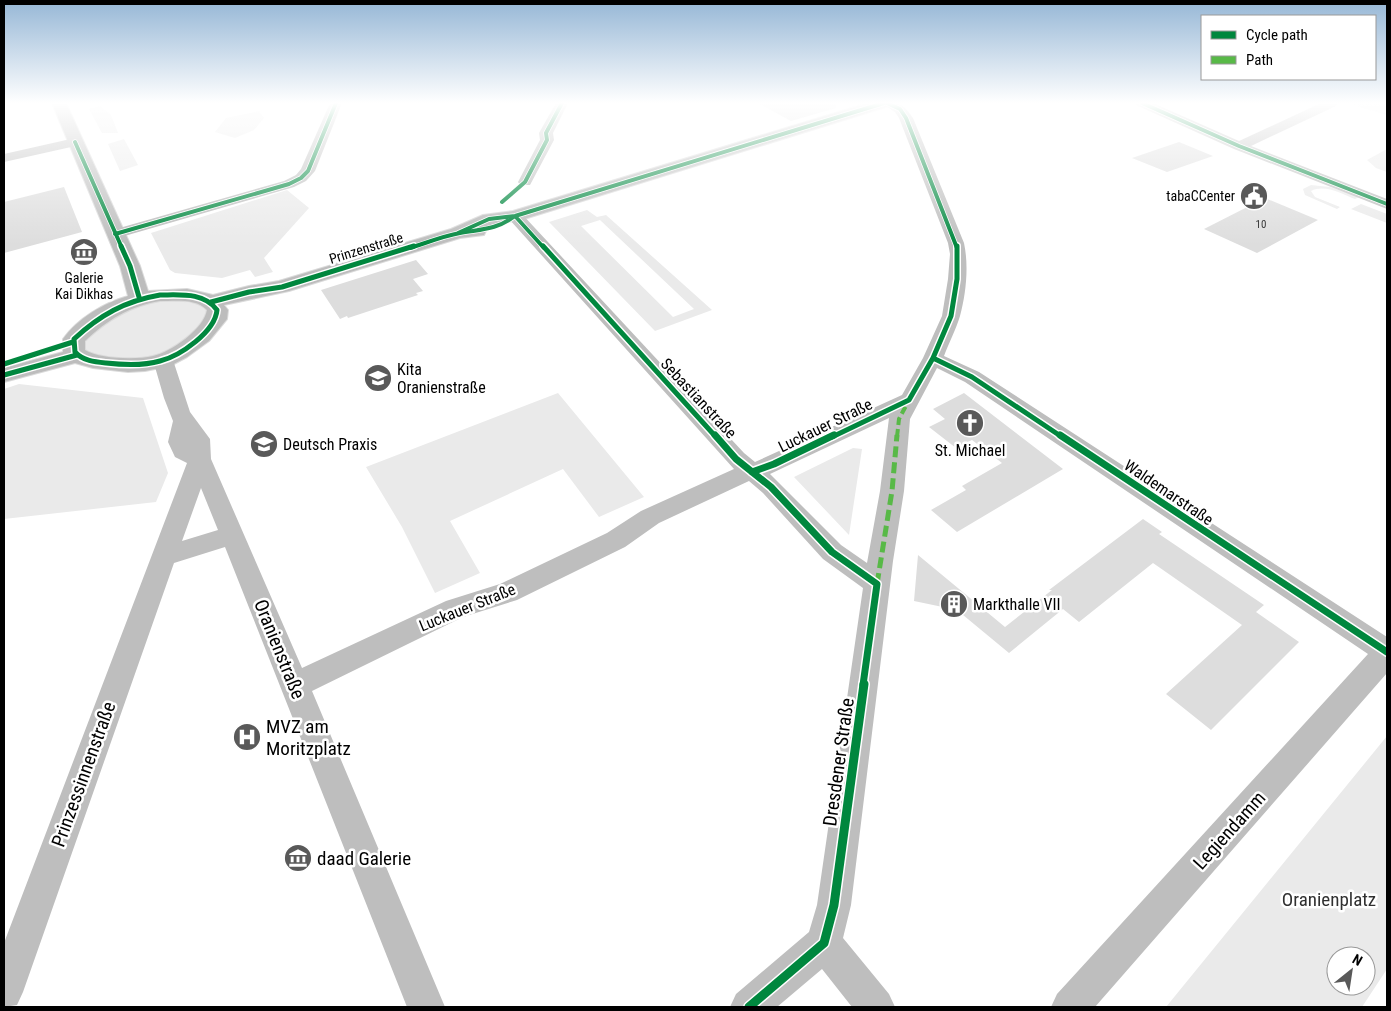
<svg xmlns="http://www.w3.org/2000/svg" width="1391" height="1011" font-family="'Roboto Condensed',sans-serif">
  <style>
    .green { fill: #eaeaea; fill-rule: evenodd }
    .building { fill: #ddd }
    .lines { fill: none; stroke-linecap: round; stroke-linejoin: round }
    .major-casing { stroke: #dbdbdb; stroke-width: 2 }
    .minor { fill: #bebebe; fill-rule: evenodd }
    .major { fill: #bdbdbd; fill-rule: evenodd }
    .quiet-far1 { stroke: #58b947; stroke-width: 4; stroke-dasharray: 8 4; stroke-linecap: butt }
    .quiet { stroke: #58b947; stroke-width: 5; stroke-dasharray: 11 5; stroke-linecap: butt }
    .cycleway-far3-casing { stroke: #fff; stroke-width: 5.5 }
    .cycleway-far2-casing { stroke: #fff; stroke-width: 8 }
    .cycleway-far1-casing { stroke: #fff; stroke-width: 10 }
    .cycleway-casing { stroke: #fff; stroke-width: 12 }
    .cycleway-far3 { stroke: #00873e; stroke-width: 4 }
    .cycleway-far2 { stroke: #00873e; stroke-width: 5 }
    .cycleway-far1 { stroke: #00873e; stroke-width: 7 }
    .cycleway { stroke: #00873e; stroke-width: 9 }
    .labels { text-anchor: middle; stroke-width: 5; stroke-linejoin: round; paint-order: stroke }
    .far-number-label { font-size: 11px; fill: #373737 }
    .far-poi-label { font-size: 14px; fill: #000; stroke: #fff; text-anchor: end }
    .far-street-label { font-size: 14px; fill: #000; stroke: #fff }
    .poi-label { font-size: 16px; fill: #000; stroke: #fff; text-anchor: start }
    .street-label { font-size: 16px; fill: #000; stroke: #fff }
    .near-street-label { font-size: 19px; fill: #000; stroke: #fff }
    .near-poi-label { font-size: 19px; fill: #000; stroke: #fff; text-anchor: start }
    .near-park-label { font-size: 19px; fill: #303030; stroke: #fff }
  </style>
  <rect width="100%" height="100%" fill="#fff"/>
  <!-- green -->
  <path class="green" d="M1356 103H1387V115L1353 105Z
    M100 106 111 115 118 133H102L89 109Z
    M259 111 264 118 254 130 235 138 215 132 226 118Z
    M124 139 138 165 120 171 108 144Z
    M1387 149V172L1376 168 1367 160Z
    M1311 185 1330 187 1359 197 1355 199C1342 194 1325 184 1311 191L1315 197 1340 207 1337 209 1305 195 1303 189Z
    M287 190 309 208 264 258 273 272 255 277 250 270 222 278 175 273 170 270 151 233Z
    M1361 204 1387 214V223L1351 209Z
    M587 210 597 217 606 215 712 310 655 331 549 222ZM600 220 694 309 673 317 581 226Z
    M162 299 200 304 208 311 207 320C196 330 185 342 172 351 151 364 108 361 86 352L83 342 109 315Z
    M19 384 143 398 168 473 156 502 4 519V389Z
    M558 393 644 497 599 517 563 469 450 521 480 573 435 593 402 527 366 467Z
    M853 448 862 449 849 535 794 477Z
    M1387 736V969L1362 1007H1166ZM1336 956H1366V986H1336Z"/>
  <!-- building -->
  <path class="building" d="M758 103H835L836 108 791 121Z
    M1179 142 1213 156 1167 172 1132 158Z
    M64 187 82 232 4 253V202Z
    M1265 198 1318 220 1257 253 1204 229Z
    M416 260 428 274 413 279 423 291 416 293 418 295 348 318 347 316 340 319 321 290Z
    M964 393 1063 469 957 532 931 510 966 490 962 486 1002 463 972 440 956 448 929 427 945 419 933 409Z
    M1143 519 1162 532 1159 534 1264 605 1256 612 1299 642 1211 730 1166 694 1242 625 1153 563 1079 622 1063 609 1009 653 957 610 914 601 918 555 1005 627 1052 590H1049Z"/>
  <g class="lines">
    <defs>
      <path id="major" d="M52 103H66L140 266 148 291 187 289 213 295 249 286 279 281 451 229 483 215 513 211 868 103H891L889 106 521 220 493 224 484 228 486 231 484 235 460 238 289 291 224 305 228 310 227 319 209 341 187 357 170 366 145 371 128 372 93 368 75 363 4 382V368L63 352V339C78 318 104 303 128 296L120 266ZM160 301C175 301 196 298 207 310 204 329 171 352 153 356 136 360 100 359 85 350V341C107 320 130 306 160 301Z"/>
    </defs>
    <!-- major casing -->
    <use href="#major" class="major-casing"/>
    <!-- minor -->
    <path class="minor" d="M330 103H342L315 171 306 181 294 187 121 237H109L107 234 109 231 284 181 296 175 301 169Z
      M556 103H568L553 133 554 140 530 185H520L518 182 540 140 539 133Z
      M881 103C899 103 902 102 913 118L964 243C969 266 966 294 960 316 956 329 949 343 944 356L979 372 1387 637V673L1095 1007H1051L1057 994 1368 654 965 382 937 368 910 419 904 491 893 561 851 905 843 938 889 994 895 1007H852L822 969 777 1007H730L736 994 809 932 817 905 863 588 823 559 763 493 749 481 659 523 625 547 517 600 463 617 312 691 445 1007H407L225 547 174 563 23 992 17 1005 4 1007V943L187 463 175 457 168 442 173 421 164 398 153 360 156 356 163 354 170 356 173 360 190 412 210 439 211 459 302 668 446 601 500 584 607 533 641 511 734 469 509 219 507 216 509 213H521L744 453 755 462 902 395 923 358 942 316 948 279 950 254 948 243 899 118 895 112ZM889 418 880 491 867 563 841 545 770 474ZM201 488 218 530 182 541Z
      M1136 103H1153L1239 141 1321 103H1338L1336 106 1251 146 1387 199V209L1234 149 1138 106Z
      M75 138 82 142 80 145 4 162V154Z"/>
    <!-- major -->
    <use href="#major" class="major"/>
    <!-- quiet-far1 -->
    <path class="quiet-far1" d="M897 437 899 419 909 400"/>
    <!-- quiet -->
    <path class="quiet" d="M877 584 892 491 897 435"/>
    <defs>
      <path id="cycleway-far3" d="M887 103 900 109 906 118 957 248
        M1142 103 1239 146 1387 204
        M75 142 122 248
        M502 202 525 182 547 140 546 133 562 103
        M515 216 544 248
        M458 233 489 219 515 216 884 103
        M115 234 289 184 301 178 308 171 336 103
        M410 248C426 243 443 236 460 233 482 229 496 230 515 216"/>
      <path id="cycleway-far2" d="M121 246 130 266 139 297
        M543 246 716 437
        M160 295C180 295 204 292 217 310 215 332 180 356 160 361 143 366 124 365 106 363 95 362 83 361 75 352L74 339C100 315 125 301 160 295Z
        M211 302 249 292 282 287 414 246
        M933 358 972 377 1062 437
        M4 364 73 342
        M4 375 77 355
        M832 437 909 400 933 358 951 316 957 279V246"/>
      <path id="cycleway-far1" d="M715 435 736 459 771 487 832 552 877 584 863 685
        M1060 435 1387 652
        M752 472 774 464 834 435"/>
      <path id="cycleway" d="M749 1007 824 943 834 905 864 684"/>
    </defs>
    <!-- cycleway-far3 casing -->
    <use href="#cycleway-far3" class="cycleway-far3-casing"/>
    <!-- cycleway-far2 casing -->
    <use href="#cycleway-far2" class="cycleway-far2-casing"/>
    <!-- cycleway-far1 casing -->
    <use href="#cycleway-far1" class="cycleway-far1-casing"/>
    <!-- cycleway casing -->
    <use href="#cycleway" class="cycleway-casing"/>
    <!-- cycleway-far3 -->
    <use href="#cycleway-far3" class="cycleway-far3"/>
    <!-- cycleway-far2 -->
    <use href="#cycleway-far2" class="cycleway-far2"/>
    <!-- cycleway-far1 -->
    <use href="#cycleway-far1" class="cycleway-far1"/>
    <!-- cycleway -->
    <use href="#cycleway" class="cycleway"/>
  </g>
  <!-- sky -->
  <linearGradient id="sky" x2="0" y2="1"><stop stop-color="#96b7d6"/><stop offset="0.42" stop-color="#fff"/><stop offset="1" stop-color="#fff" stop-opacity="0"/></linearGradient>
  <rect width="1391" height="245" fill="url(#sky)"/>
  <!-- icons -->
  <defs>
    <symbol id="civic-disc" viewBox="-11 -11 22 22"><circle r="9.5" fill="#595959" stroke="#fff"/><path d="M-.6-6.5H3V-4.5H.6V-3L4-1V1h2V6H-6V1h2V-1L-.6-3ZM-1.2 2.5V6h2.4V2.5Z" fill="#fff"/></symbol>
    <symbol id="museum-disc" viewBox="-11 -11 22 22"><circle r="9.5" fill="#595959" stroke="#fff"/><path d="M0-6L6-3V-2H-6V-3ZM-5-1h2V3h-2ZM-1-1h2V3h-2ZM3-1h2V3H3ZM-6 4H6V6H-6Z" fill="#fff"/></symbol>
    <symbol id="school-disc" viewBox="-11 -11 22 22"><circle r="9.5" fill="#595959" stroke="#fff"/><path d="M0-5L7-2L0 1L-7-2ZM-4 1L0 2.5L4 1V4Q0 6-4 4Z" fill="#fff"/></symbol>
    <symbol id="church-disc" viewBox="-11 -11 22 22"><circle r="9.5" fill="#595959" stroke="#fff"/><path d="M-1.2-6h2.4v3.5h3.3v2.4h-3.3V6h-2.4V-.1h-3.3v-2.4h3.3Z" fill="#fff"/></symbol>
    <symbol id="building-disc" viewBox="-11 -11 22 22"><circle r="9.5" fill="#595959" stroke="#fff"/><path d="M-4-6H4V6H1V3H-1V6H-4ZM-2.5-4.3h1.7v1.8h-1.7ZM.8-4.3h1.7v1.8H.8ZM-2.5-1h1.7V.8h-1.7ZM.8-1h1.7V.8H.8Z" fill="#fff"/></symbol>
    <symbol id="hospital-disc" viewBox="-11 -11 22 22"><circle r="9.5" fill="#595959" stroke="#fff"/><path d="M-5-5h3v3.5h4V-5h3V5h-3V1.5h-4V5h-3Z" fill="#fff"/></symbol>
  </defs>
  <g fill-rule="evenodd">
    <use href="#civic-disc" x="1238" y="180" width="32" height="32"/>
    <use href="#museum-disc" x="68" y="236" width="32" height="32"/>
    <use href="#school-disc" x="362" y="362" width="32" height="32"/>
    <use href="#church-disc" x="954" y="407" width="32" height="32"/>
    <use href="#school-disc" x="248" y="428" width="32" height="32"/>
    <use href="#building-disc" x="938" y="588" width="32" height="32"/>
    <use href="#hospital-disc" x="231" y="721" width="32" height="32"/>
    <use href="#museum-disc" x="282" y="842" width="32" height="32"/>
  </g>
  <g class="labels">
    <!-- far-number labels -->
    <g class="far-number-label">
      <text x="1261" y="228">10</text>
    </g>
    <!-- far-poi labels -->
    <g class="far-poi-label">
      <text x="1235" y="201">tabaCCenter</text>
      <text x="84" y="283" text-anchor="middle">Galerie<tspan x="84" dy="16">Kai Dikhas</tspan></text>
    </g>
    <!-- far-street labels -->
    <g class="far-street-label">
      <text transform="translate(366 248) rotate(-17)" y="5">Prinzenstraße</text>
    </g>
    <!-- poi labels -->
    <g class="poi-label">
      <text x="397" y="375">Kita<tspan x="397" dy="18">Oranienstraße</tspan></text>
      <text x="283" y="450">Deutsch Praxis</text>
      <text x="970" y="456" text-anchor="middle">St. Michael</text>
      <text x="973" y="610">Markthalle VII</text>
    </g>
    <!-- street labels -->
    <g class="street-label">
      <text transform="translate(699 398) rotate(47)" y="6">Sebastianstraße</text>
      <text transform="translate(825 425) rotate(-26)" y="6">Luckauer Straße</text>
      <text transform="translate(1169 492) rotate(34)" y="6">Waldemarstraße</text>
      <text transform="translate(467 607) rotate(-22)" y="6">Luckauer Straße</text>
    </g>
    <!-- near-street labels -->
    <g class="near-street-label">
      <text transform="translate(280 649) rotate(68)" y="7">Oranienstraße</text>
      <text transform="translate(838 762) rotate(-82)" y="7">Dresdener Straße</text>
      <text transform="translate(83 774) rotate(-70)" y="7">Prinzessinnenstraße</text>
      <text transform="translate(1229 830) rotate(-48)" y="7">Legiendamm</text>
    </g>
    <!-- near-poi labels -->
    <g class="near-poi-label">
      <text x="266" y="733">MVZ am<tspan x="266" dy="22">Moritzplatz</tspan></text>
      <text x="317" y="865">daad Galerie</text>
    </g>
    <!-- near-park labels -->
    <g class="near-park-label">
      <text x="1329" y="906">Oranienplatz</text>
    </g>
  </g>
  <!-- border -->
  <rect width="1391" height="1011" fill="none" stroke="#000000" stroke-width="10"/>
  <!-- legend -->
  <rect x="1201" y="15" width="175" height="65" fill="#ffffff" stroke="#999999"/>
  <rect x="1211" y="31" width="25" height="8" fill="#00873e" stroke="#999999"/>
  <text x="1246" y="40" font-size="15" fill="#000000">Cycle path</text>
  <rect x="1211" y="56" width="25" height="8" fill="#58b947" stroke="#999999"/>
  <text x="1246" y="65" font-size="15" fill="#000000">Path</text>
  <!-- north arrow -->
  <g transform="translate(1351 971) rotate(30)"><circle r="24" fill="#ffffff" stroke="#999999"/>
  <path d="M0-4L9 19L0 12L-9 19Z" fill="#595959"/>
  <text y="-8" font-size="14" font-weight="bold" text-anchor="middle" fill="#000000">N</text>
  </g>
</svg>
